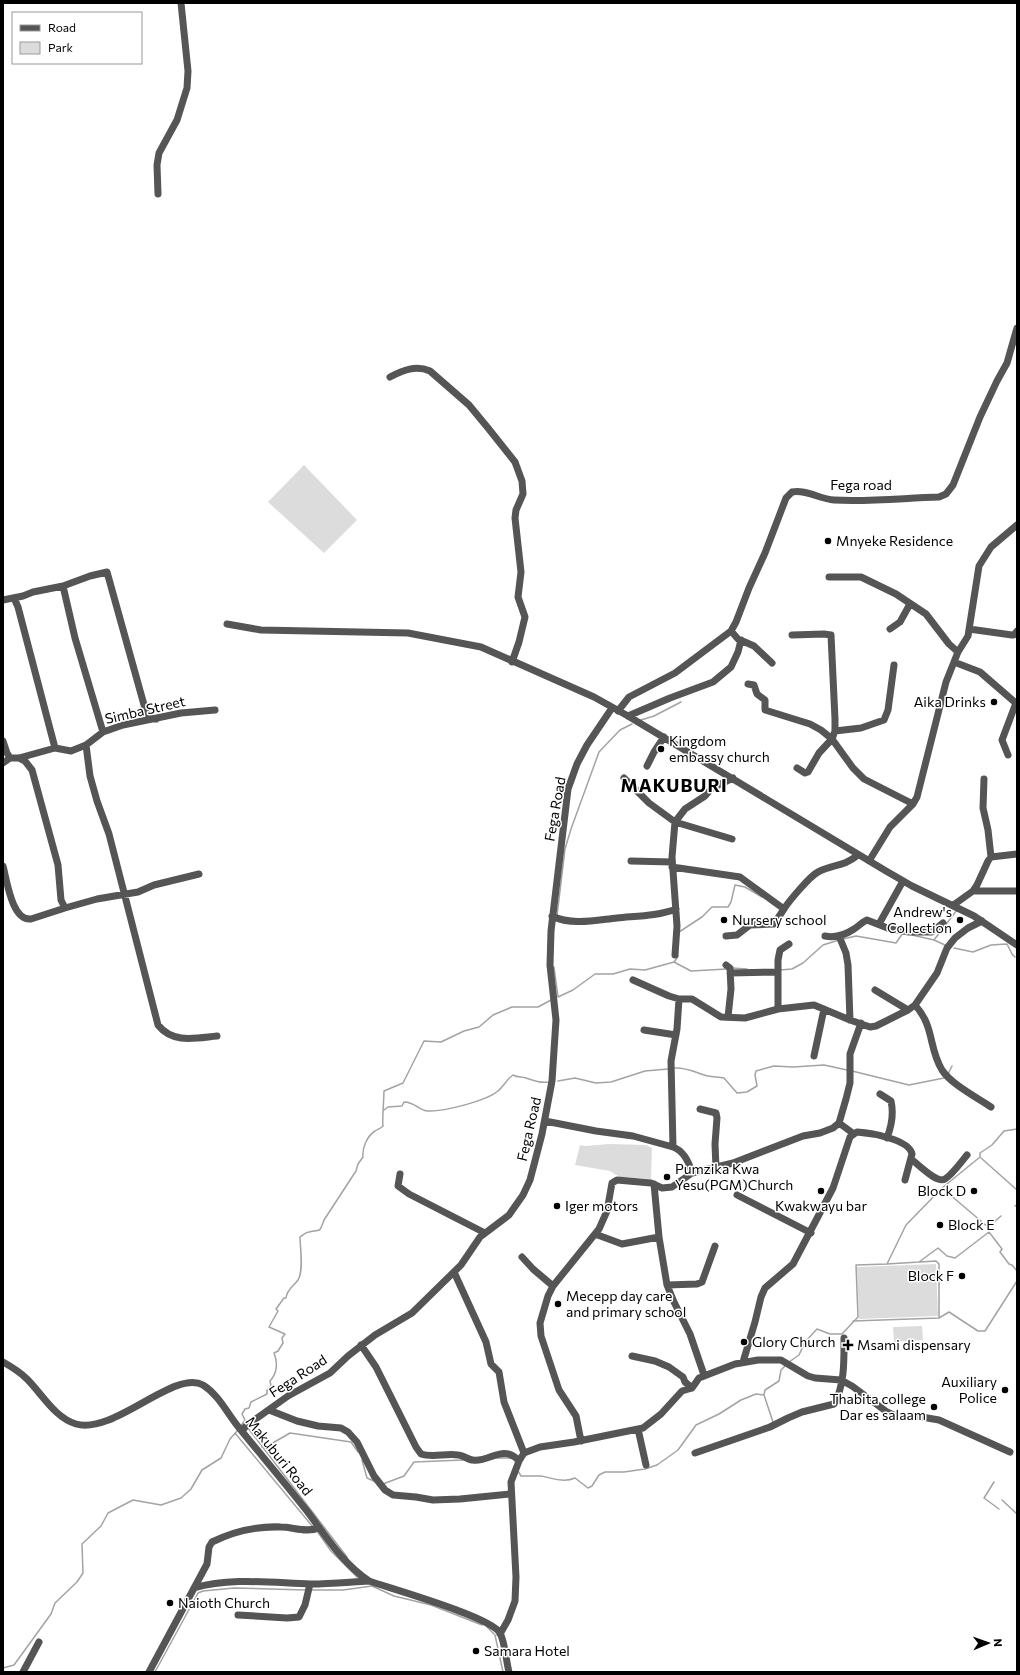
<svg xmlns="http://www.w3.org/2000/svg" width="1020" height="1675" font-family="Commissioner,sans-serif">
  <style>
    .green { fill: #dcdcdc }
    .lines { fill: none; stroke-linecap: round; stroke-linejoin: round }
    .stream { stroke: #a3a3a3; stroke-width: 1.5 }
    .minor { stroke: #555; stroke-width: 7 }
    .poi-dot { fill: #000; stroke: #fff; stroke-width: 1.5 }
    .labels { text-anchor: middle; stroke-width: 3; stroke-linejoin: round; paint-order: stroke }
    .street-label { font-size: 14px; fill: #000; stroke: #fff }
    .poi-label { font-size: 14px; fill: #000; stroke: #fff; text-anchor: start }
    .district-label { font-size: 18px; font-weight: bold; letter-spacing: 1px; fill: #000; stroke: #fff }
  </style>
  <rect width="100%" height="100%" fill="#fff"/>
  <!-- green -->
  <path class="green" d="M304 465 357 520 324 553 268 502Z
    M609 1144 646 1145 652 1148 651 1179 620 1177 610 1171 575 1165 580 1145 585 1146Z
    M936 1264 938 1316 859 1319 857 1267Z
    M922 1326 923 1340 894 1342 893 1327Z"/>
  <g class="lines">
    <!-- stream -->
    <path class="stream" d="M641 720 654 716 681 702
      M557 916 565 849 571 829 599 752 620 730 632 724
      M679 932 702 917 712 907H728L731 902 735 885 745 887 762 897
      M912 935 934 940 957 910
      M843 939 856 936 896 943 903 933
      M934 940 945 945
      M954 948 973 952 991 945 1007 944 1012 954 1015 957
      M674 962 677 958 678 956
      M554 967 558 997 573 990 595 974H613L630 969 645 970 674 962 691 971 727 969
      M732 968 747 969
      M780 970 792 969 803 963 823 945 839 940
      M674 1068C687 1067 696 1073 708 1076 713 1077 719 1077 724 1078L737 1093 747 1092 757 1086 755 1075 756 1071 774 1066 793 1067 824 1065 847 1070
      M852 1071 909 1085 944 1078
      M948 1074 952 1066
      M558 1081 575 1078 596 1083 611 1082 645 1071 668 1069
      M384 1110 388 1107 402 1106 404 1102C415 1102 418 1110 427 1111 443 1112 486 1101 498 1091 504 1086 507 1079 513 1075 518 1078 522 1076 526 1078 535 1081 539 1083 549 1082
      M981 1158 1017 1190
      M942 1188 988 1227 1001 1216
      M1015 1206 1017 1205
      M920 1262 936 1261 939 1264V1318
      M887 1264 919 1262 938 1248 947 1256 955 1258 989 1232 1002 1249 1000 1252 1009 1264 1012 1265 1017 1271
      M853 1321 939 1318 949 1312 978 1331H985L1017 1281
      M789 1362 799 1355 805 1342 817 1329 830 1334H842L858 1317 856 1265 887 1264 906 1225 942 1188 980 1157V1153L992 1145 1004 1131 1017 1129
      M764 1395 765 1390 779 1381 781 1370 785 1366
      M240 1427 245 1420 242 1414 245 1409 249 1408 251 1402 267 1394V1390L271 1386 270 1381C277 1373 278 1363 274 1353L278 1351 283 1343 282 1338 285 1334 269 1327 278 1311 276 1309 284 1298H286C287 1289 293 1287 298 1280 304 1271 300 1247 300 1237 303 1235 306 1232 309 1232 321 1229 319 1234 324 1220L356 1171 358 1164 363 1157C362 1148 367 1136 375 1131 378 1129 380 1129 383 1126 382 1123 384 1097 384 1091L403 1083 424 1041 441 1042 464 1031 479 1027 493 1015 512 1007H538L551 1000
      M248 1428 347 1557
      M235 1433 313 1527
      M262 1447 264 1448 290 1433 351 1442 358 1452
      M496 1458H512
      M362 1460 367 1478 376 1482
      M518 1471 521 1476C528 1476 535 1476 541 1476 552 1478 564 1483 575 1478L588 1488 592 1486 599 1475 605 1472H624L645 1469 657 1465 678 1450 696 1425 719 1414 741 1400 756 1394 764 1395 773 1422
      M994 1482 984 1498 999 1509
      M383 1484 404 1476 414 1462 463 1460
      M1002 1500 1017 1514
      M317 1531 331 1551 359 1579
      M311 1590H343L372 1586 394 1596 431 1605 482 1625
      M487 1627 495 1635 503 1672
      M3 1668 14 1665 51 1614 55 1603 77 1582 83 1573 82 1544 101 1526 108 1513 133 1500 161 1505 181 1498 191 1489 202 1470 221 1458 230 1439 238 1430
      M155 1672 198 1593 203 1591 234 1588 305 1590
      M1016 1672 1017 1670"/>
    <!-- minor -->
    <path class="minor" d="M158 194 157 165 159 153 177 120 187 88 188 71 181 3
      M390 377C403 370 416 365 430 371L469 405 488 428 515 462 522 481 523 494 516 510 515 518 521 572 518 597 525 617 519 642 512 662
      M829 577H861L896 594 926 614 949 644 958 652
      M63 586 75 638 103 732
      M14 598 18 607 55 748
      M3 600 23 596 33 592 63 586 90 576 107 572 146 712 151 718 156 719
      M227 624 261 630 408 633 481 647 594 697 628 716 886 871 912 886 974 916 1017 945
      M890 629 900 622 910 604
      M969 629 1012 635H1014L1017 631
      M731 631 738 639 754 646 772 663
      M792 635 824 634 831 635 835 719V731L832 739 819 753 808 772 805 773 797 768
      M954 662 980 672 1017 704
      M748 684 754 685 757 694 765 700V710L810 724 821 730 832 739 853 768 864 779 913 804
      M618 711 629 697 675 673 731 631 736 622 749 588 765 553 786 498 792 492C805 489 820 499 834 500 869 502 904 498 939 497L946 494 953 485 980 417 997 381 1007 363 1017 328
      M628 716 670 698 713 682 731 667 738 652 741 640
      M835 731 861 728 884 720 888 710 894 665
      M3 741 7 753 10 758H19L55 748 71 751 86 745 103 732 123 725 181 713 215 710
      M86 745 90 776 97 801 109 834 158 1025C173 1044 196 1038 217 1036
      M1008 755 1002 740 1016 703
      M19 758 25 761 32 770 58 865 61 900 65 908 97 899 138 892 154 885 199 874
      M3 763 10 758
      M647 766 654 752 664 737
      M624 778 649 803 675 822 732 839
      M984 779 983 808 988 830 991 857
      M631 861 672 862
      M869 861 890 827 913 804 917 797 946 682 958 652 968 636 979 566 991 547 1017 525
      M3 866C7 881 12 921 31 919L65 908
      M672 867 740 877 784 909C789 901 810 876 818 872 834 864 843 867 858 855
      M973 891H1017
      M952 906 973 891 977 885 988 861 991 857 1017 854
      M552 916C572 926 597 920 617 918 637 916 658 916 676 909
      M879 924 903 881
      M726 936 737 935 750 925 774 924 784 909
      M825 936C835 938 845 935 854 929 859 926 862 922 867 920L890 929 909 932H932L943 923
      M839 936 846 953 848 965 850 1020
      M675 955 677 926 672 857 675 822 685 809 705 796 712 788 733 778
      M726 965 730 968 731 989 728 1017
      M730 973 778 972
      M633 980 669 996 679 999H692L721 1017 745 1018 778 1009 814 1005 850 1020 870 1027 876 1026 908 1010 915 1005 937 973 947 948 955 938 968 928 982 921
      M875 990 908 1010
      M915 1005C935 1027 928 1047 942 1070 951 1084 976 1097 991 1107
      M778 1009V960L780 950 789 944
      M644 1030 676 1035
      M814 1056 824 1009
      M880 1094 891 1101C894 1114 892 1125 887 1138
      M700 1109 716 1113 717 1118 715 1144 716 1168
      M545 1121 596 1131 633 1136 673 1147C684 1151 689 1162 692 1173
      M839 1123 854 1134
      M673 1147 671 1061 677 1029 679 999
      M911 1159C918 1164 937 1184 945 1179 952 1175 962 1161 967 1155
      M400 1174 398 1186 409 1194 485 1233
      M654 1184 659 1237 667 1285 674 1302 690 1334 704 1375
      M737 1195 811 1233
      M595 1234 622 1244 659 1237
      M522 1257 533 1269 553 1286
      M454 1272 486 1342 491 1364 499 1372 504 1402 524 1453
      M667 1285 697 1284 702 1282 715 1246
      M361 1345 376 1367 416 1447 421 1454C433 1458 446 1453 458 1455 463 1455 468 1460 473 1460 489 1463 503 1443 519 1461
      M632 1356 655 1361 669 1367 683 1377 685 1382 692 1388
      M3 1362C12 1367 20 1372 27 1379 42 1394 55 1418 76 1424 114 1435 174 1369 203 1385 219 1395 228 1415 240 1429 262 1456 285 1483 307 1511 326 1536 342 1563 369 1581 392 1589 491 1617 500 1633 505 1642 506 1661 509 1672
      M743 1362 755 1322 761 1297 765 1288 793 1264 833 1188 850 1137 857 1132C870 1133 909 1139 912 1154L905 1180
      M269 1410 297 1421 318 1426 341 1428 348 1432 357 1442 374 1476 385 1490 393 1495 416 1497 433 1500 460 1499 511 1494
      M638 1429 646 1465
      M242 1431 246 1426 288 1396 330 1373 348 1356 375 1335 412 1313 461 1265 480 1237 509 1215 523 1195 530 1180 542 1134 552 1081 556 1020 550 965 551 931 568 789 577 764 587 745 612 708
      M581 1441 576 1416 559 1390 541 1336 540 1323 548 1296 553 1286 599 1229 607 1211 612 1183 617 1180 651 1183 662 1188 672 1187 692 1173 733 1163 803 1136 820 1133 833 1128 839 1123 846 1099 850 1083V1054L861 1023
      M695 1453 770 1427 788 1418 802 1412 834 1404C845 1385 844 1359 844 1338
      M194 1588C231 1577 273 1583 311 1584 330 1584 350 1582 369 1581
      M238 1615 287 1618 299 1617 305 1605 310 1584
      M500 1634 508 1620 515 1601 516 1577 511 1482 519 1461 524 1453 540 1447 574 1442 643 1428 661 1414 682 1391 692 1388 699 1378 735 1364 758 1360H781L808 1376 815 1378 841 1380 852 1386 887 1412 898 1417 916 1416 939 1420 1010 1452
      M23 1672 39 1642
      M149 1672 207 1564 209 1547 212 1542C234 1531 257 1526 281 1527 292 1527 308 1533 318 1528"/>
  </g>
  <!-- markers -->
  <g class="poi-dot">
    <circle cx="828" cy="541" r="4"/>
    <circle cx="994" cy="702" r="4"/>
    <circle cx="661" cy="749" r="4"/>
    <circle cx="724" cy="920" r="4"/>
    <circle cx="960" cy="920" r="4"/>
    <circle cx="667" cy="1177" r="4"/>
    <circle cx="821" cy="1191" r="4"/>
    <circle cx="974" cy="1191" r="4"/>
    <circle cx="557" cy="1206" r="4"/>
    <circle cx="940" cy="1225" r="4"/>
    <circle cx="962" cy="1276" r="4"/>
    <circle cx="558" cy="1304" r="4"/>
    <circle cx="744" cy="1342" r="4"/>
    <path d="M846 1339h4v4h4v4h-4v4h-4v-4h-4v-4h4z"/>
    <circle cx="1005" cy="1390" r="4"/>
    <circle cx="934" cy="1407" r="4"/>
    <circle cx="170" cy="1603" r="4"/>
    <circle cx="476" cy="1651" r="4"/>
  </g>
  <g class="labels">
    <!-- street labels -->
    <g class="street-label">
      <text x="861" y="490">Fega road</text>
      <text transform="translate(145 710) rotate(-13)" y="5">Simba Street</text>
      <text transform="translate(555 809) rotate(-80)" y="5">Fega Road</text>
      <text transform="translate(529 1129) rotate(-77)" y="5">Fega Road</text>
      <text transform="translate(298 1376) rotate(-33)" y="5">Fega Road</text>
      <text transform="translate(279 1456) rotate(51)" y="5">Makuburi Road</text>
    </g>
    <!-- poi labels -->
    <g class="poi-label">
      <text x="836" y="546">Mnyeke Residence</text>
      <text x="986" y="707" text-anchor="end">Aika Drinks</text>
      <text x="669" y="746">Kingdom<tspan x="669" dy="16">embassy church</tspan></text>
      <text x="952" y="917" text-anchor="end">Andrew's<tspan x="952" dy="16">Collection</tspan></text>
      <text x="732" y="925">Nursery school</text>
      <text x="675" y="1174">Pumzika Kwa<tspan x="675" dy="16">Yesu(PGM)Church</tspan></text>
      <text x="966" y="1196" text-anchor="end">Block D</text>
      <text x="565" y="1211">Iger motors</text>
      <text x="821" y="1211" text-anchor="middle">Kwakwayu bar</text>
      <text x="948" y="1230">Block E</text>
      <text x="954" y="1281" text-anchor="end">Block F</text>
      <text x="566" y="1301">Mecepp day care<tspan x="566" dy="16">and primary school</tspan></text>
      <text x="752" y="1347">Glory Church</text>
      <text x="857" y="1350">Msami dispensary</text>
      <text x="997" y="1387" text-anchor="end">Auxiliary<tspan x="997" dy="16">Police</tspan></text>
      <text x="926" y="1404" text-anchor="end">Thabita college<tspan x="926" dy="16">Dar es salaam</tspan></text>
      <text x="178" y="1608">Naioth Church</text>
      <text x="484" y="1656">Samara Hotel</text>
    </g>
    <!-- district labels -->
    <g class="district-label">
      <text x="674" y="792">MAKUBURI</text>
    </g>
  </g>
  <!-- border -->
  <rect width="1020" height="1675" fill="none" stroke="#000000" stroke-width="8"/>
  <!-- legend -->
  <rect x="12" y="12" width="130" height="52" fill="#ffffff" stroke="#999999"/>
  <rect x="20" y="25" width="20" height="6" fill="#555555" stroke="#999999"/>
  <text x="48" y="32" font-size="12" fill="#000000">Road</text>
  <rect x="20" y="42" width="20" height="12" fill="#dcdcdc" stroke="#999999"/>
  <text x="48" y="52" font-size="12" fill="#000000">Park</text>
  <!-- north arrow -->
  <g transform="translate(988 1643) rotate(88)" stroke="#ffffff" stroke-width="3" paint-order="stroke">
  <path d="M0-3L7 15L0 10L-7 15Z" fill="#000000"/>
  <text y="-6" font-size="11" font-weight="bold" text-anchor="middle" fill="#000000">N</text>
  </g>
</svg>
